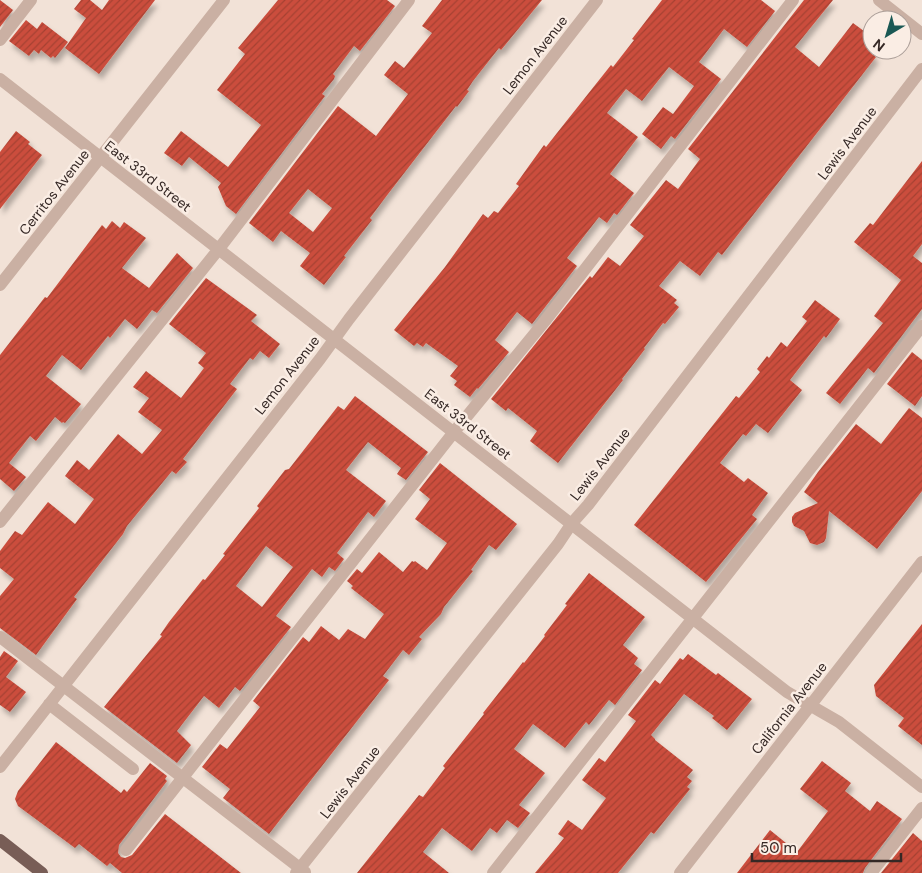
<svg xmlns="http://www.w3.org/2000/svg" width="922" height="873" font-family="'DM Sans',sans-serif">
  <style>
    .building { fill: url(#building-hatch); fill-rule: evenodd; filter: url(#shadow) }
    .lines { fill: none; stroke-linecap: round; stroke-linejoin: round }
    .minor { stroke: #cab0a3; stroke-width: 12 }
    .major { stroke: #785d56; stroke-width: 12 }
    .labels { text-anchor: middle; stroke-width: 5; stroke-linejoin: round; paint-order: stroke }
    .street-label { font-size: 14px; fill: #352825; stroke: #faede4 }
  </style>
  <defs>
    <pattern id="building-hatch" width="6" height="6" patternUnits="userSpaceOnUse" patternTransform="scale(1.25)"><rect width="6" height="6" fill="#cb4e3d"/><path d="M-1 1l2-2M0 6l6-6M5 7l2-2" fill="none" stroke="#a64133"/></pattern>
    <filter id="shadow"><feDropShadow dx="3" dy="5.5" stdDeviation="2.5" flood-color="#0004"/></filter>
  </defs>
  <rect width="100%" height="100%" fill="#f2e2d7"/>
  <!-- building -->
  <path class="building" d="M0 0 13 10 0 27Z
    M81 0H90L102 10 109 0H155L99 74 65 48 86 18 74 9Z
    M278 0H387L395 6 360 51 354 46 333 74 335 76 334 79 322 94 325 96 236 214 226 206 218 187 221 183 189 157 182 166 164 153 181 131 228 167 261 125 217 90 245 54 238 48Z
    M442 0H542L501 50 499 48 473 81 467 90 469 91 457 107 456 106 388 194 370 218 372 220 344 256 346 257 324 285 300 266 310 253 281 231 273 242 249 223 338 106 376 136 408 94 384 75 395 61 404 68 432 33 422 26ZM308 189 332 208 313 232 289 213Z
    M662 0H761L775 11 747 47 724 29 699 62 721 79 675 139 671 136 661 149 642 134 663 107 673 114 694 86 669 67 642 101 626 89 607 113 638 137 610 174 634 193 617 215 614 213 607 223 599 217 567 258 577 266 532 324 517 312 495 340 509 352 478 389 477 388 470 397 454 385 457 381 450 376 458 366 426 343 423 347 417 343 414 346 394 330 445 267 483 214 488 218 494 211 498 213 519 186 516 184 531 163 544 145 546 147 557 133 611 65 613 67 634 40 632 39Z
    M804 0H833L795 47 819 67 853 23 872 37V54L876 57 722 255 718 252 700 276 680 261 659 286 677 300 674 303 679 307 665 324 663 323 644 348 645 349 622 379 623 380 558 463 530 441 537 431 508 408 506 411 491 399 590 276 592 278 608 257 620 266 644 236 630 225 666 180 678 189 700 159 688 149Z
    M26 20 37 29 42 22 68 42 55 58 53 56 51 58 41 50 39 54 34 50 29 56 9 41Z
    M16 131 30 142 28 144 42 155 0 209V152Z
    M922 161V244L913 256 922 263V309L874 373 868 368 840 404 826 393 883 323 874 316 901 280 854 242 870 223 873 225Z
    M112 221 120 228 124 222 146 238 122 268 149 288 177 253 193 268 157 313 152 310 137 329 125 319 110 338 108 336 81 370 62 355 46 376 81 404 65 423 63 422 62 423 55 417 36 441 30 436 9 463 26 477 14 491 0 479V355L45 297 47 298 102 225 106 229Z
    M206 278 257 315 251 321 280 344 269 358 260 351 253 360 250 358 230 384 237 389 183 459 187 462 176 474 172 471 127 526 123 534 74 597 77 599 36 655 0 628V596L14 579 0 568V551L15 531 22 535 48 502 75 524 94 499 65 476 77 460 89 470 118 434 142 454 162 430 138 412 149 398 133 387 146 371 181 398 204 368 198 363 206 353 169 324Z
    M815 300 840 319 826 338 824 336 790 380 802 390 768 433 756 424 746 436 743 434 720 463 744 482 748 478 768 493 752 515 757 519 706 582 634 525 736 396 739 398 760 372 757 369 767 356 769 358 781 342 787 347 807 321 802 317Z
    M912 352 922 360V396L915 406 887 384Z
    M355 396 428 452 406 480 397 474 401 468 368 442 346 470 386 501 374 517 368 512 337 553 344 559 335 571 329 567 322 577 312 569 276 616 291 627 240 691 235 687 219 708 204 696 177 731 191 745 177 763 104 707 162 636 160 635 169 622 203 579 205 580 225 555 223 554 259 508 257 506 285 470 289 469 338 406 344 410ZM266 546 293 567 262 607 236 586Z
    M909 408 922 418V491L877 549 829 511 826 538 824 542 817 545 810 543 804 531 794 526 792 522V517L795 513 818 503 804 492 818 472 856 424 881 444Z
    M440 463 517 524 496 550 489 545 471 570 473 571 444 607 441 614 419 637 422 639 409 655 403 650 383 676 389 680 269 834 223 798 230 789 202 767 220 744 227 749 260 707 253 701 303 637 309 642 321 626 339 640 348 629 365 639 384 614 351 588 353 586 347 581 357 569 362 573 379 552 403 572 412 561 414 562 415 561 427 570 447 543 415 519 430 499 419 490Z
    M589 573 645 617 623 645 638 658 634 664 642 670 615 705 609 700 589 725 586 722 565 748 533 724 514 749 545 773 519 805 530 813 518 828 507 820 497 833 490 828 472 851 442 828 423 852 449 873H357L419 795 423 797 445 768 443 766 484 714 483 713 523 662 524 663 545 636 544 635 567 605 565 604Z
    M922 624V745L898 726 904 718 876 696 874 685Z
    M4 651 18 661 6 677 26 692 10 712 0 705V657Z
    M688 654 716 675 718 673 752 699 727 730 712 718 714 716 684 694 651 735 655 739V740L693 770 687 777 692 781 687 787 690 789 654 834 651 832 618 873H535L564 838 558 834 568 820 582 830 606 798 582 780 599 758 605 762 636 721 628 715 655 680 660 684 680 658 683 660Z
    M56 742 121 793 124 789 127 792 150 763 167 776 165 779 167 781 119 845 118 853 121 857 125 858 132 855 165 814 241 873H122L110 863 107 866 79 844 75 848 18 806 15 799 18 791Z
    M822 761 851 783 845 791 870 811 877 801 902 819 865 868 863 873H737L770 830 797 852 828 811 800 789Z
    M913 833 922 841V873H881Z"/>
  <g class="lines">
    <!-- minor -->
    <path class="minor" d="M879 0 922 34
      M0 40 31 0
      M0 79 787 692 839 722 922 787
      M0 285 224 0
      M0 522 218 250 409 0
      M0 637 305 872
      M49 704 133 769
      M0 767 320 359 349 319 597 0
      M126 850 454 432 545 321 793 0
      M296 873 558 544 572 523 588 505 922 69
      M493 873 922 326
      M680 873 922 562
      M871 873 922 808"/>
    <!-- major -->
    <path class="major" d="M0 840 42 873"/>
  </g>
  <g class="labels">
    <!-- street labels -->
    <g class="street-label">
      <text transform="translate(535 55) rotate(-52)" y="5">Lemon Avenue</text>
      <text transform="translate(847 143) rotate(-53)" y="5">Lewis Avenue</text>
      <text transform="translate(148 176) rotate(38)" y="5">East 33rd Street</text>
      <text transform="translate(54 192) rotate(-52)" y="5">Cerritos Avenue</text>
      <text transform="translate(287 375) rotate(-52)" y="5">Lemon Avenue</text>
      <text transform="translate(468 424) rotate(38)" y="5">East 33rd Street</text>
      <text transform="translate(600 464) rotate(-52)" y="5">Lewis Avenue</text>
      <text transform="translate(789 708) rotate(-52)" y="5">California Avenue</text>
      <text transform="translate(350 782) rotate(-52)" y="5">Lewis Avenue</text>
    </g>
  </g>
  <!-- north arrow -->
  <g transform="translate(887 35) rotate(218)"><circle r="24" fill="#faede4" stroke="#ab9e98"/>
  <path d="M0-4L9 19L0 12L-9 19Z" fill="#1a5854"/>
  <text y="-8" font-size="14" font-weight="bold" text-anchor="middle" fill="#352825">N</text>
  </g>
  <!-- scale -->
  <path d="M752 853v8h149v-8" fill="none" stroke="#352825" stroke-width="2.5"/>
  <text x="760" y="853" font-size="15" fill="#352825" stroke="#faede4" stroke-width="4" paint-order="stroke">50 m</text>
</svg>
